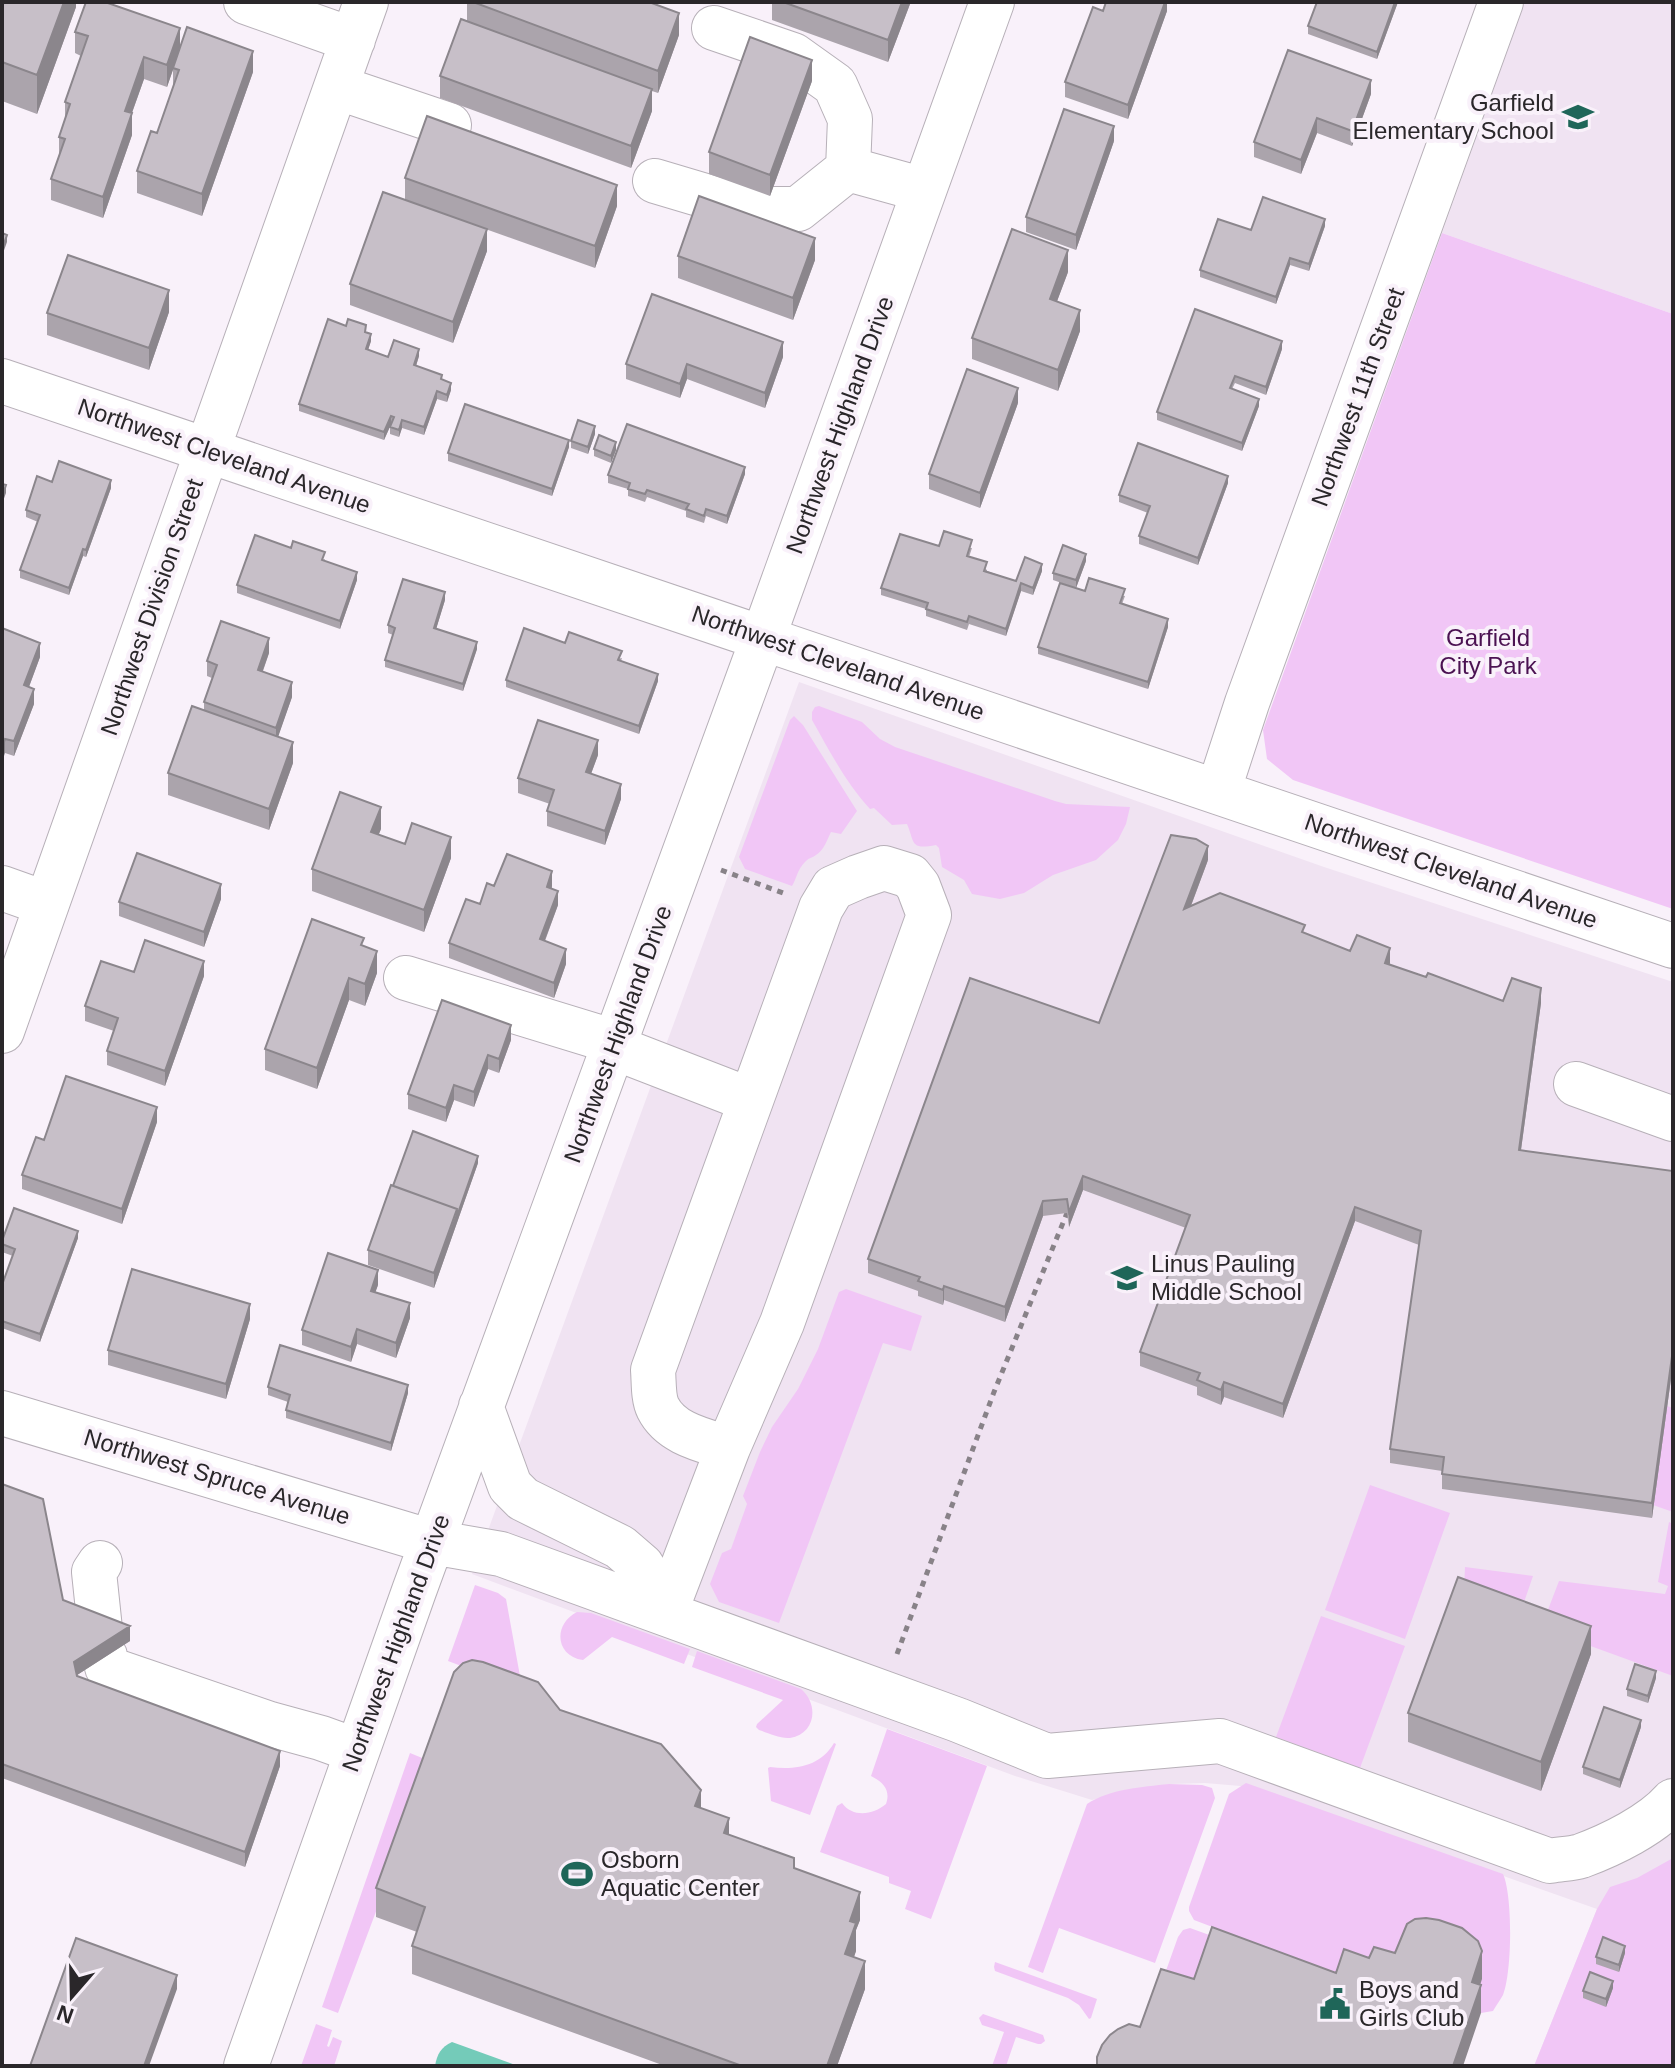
<svg xmlns="http://www.w3.org/2000/svg" width="1675" height="2068" font-family="Helvetica,sans-serif">
  <style>
    .built { fill: #f0e3f2 }
    .green { fill: #f1c6f6 }
    .water { fill: #74cbb9 }
    .lines { fill: none; stroke-linecap: round; stroke-linejoin: round }
    .minor-casing { stroke: #b7b0b8; stroke-width: 46 }
    .path { stroke: #888288; stroke-width: 5; stroke-dasharray: 6 6; stroke-linecap: butt }
    .minor { stroke: #fff; stroke-width: 44 }
    .wall { fill: #aba4ac }
    .shaded-wall { fill: #8b868c }
    .building { fill: #c7bfc8; stroke: #8b868c; stroke-width: 2 }
    .labels { text-anchor: middle; stroke-width: 8; stroke-linejoin: round; paint-order: stroke }
    .poi-label { font-size: 24px; fill: #2a272a; stroke: #f9f1fa; text-anchor: start }
    .street-label { font-size: 24px; fill: #2a272a; stroke: #f9f1fa }
    .park-label { font-size: 24px; fill: #4b1252; stroke: #f9f1fa }
  </style>
  <rect width="100%" height="100%" fill="#f9f1fa"/>
  <!-- built -->
  <path class="built" d="M1525 2H1673V314L1442 233Z
    M799 682 1324 867 1673 982V2066H1534L1597 1909 1252 1787 1205 1783 1171 1784 1129 1791 1092 1800 1015 1776 472 1574Z"/>
  <!-- green -->
  <path class="green" d="M1442 233 1673 314V909L1293 780 1267 759 1263 730Z
    M819 706 862 722 880 739 895 747 1055 801 1066 804 1130 807 1126 824 1118 840 1096 860 1053 875 1024 893 1000 899 972 894 964 880 942 867 939 848 936 845C910 850 915 843 907 824L892 825 874 808 870 809C846 783 829 750 812 720V712L815 707Z
    M794 716 803 725 857 811 841 834 831 832C827 840 824 850 816 855 809 860 811 856 805 862 797 870 797 878 792 886L745 869 739 857 790 720Z
    M846 1289 922 1316 911 1351 883 1343 779 1623 719 1602 710 1584 722 1553 731 1549 747 1504 743 1496 760 1452 772 1427 798 1389 818 1349 839 1292Z
    M1667 1406 1673 1408V1512L1653 1505Z
    M1370 1485 1450 1513 1405 1639 1325 1610Z
    M1669 1522 1673 1524V1676L1541 1628 1559 1581 1665 1594 1668 1586 1658 1582Z
    M1465 1567 1533 1576 1522 1608 1464 1591Z
    M475 1585 498 1593 506 1599 520 1676 528 1691 448 1661Z
    M577 1612 591 1613 690 1649 684 1664 612 1637 583 1660C555 1656 553 1624 577 1612Z
    M1321 1616 1405 1646 1360 1768 1276 1737Z
    M697 1651 801 1689C819 1704 816 1734 790 1738 780 1739 768 1733 759 1730L756 1727 757 1724 783 1700 692 1667Z
    M887 1729 987 1766 931 1919 905 1909 911 1891 889 1883V1877L820 1852 837 1806 842 1803C853 1818 873 1815 886 1804 891 1790 883 1782 871 1776Z
    M834 1743 836 1744 810 1815 771 1801 768 1768 770 1767C795 1770 820 1767 834 1743Z
    M410 1753 432 1762 338 2013 322 2007Z
    M1246 1783 1503 1874C1513 1896 1512 1973 1503 1995 1500 2000 1496 2006 1493 2011L1481 2013 1369 1986 1194 1920 1189 1911V1907L1229 1794Z
    M1169 1784 1202 1785 1212 1788 1215 1798 1155 1963 1059 1928 1043 1973 1028 1967 1087 1804C1110 1789 1142 1787 1169 1784Z
    M1673 1858V2066H1534L1597 1909 1610 1887 1637 1878Z
    M1190 1928 1289 1964 1194 2007 1136 2055 1178 1937 1183 1930Z
    M995 1962 1097 1999 1091 2018 1089 2019 1079 2005 1068 1998 995 1971 994 1967Z
    M983 2014 1043 2035 1045 2041 1041 2044H1038L1016 2037 1006 2066H992L1004 2032 982 2025 979 2018Z
    M316 2024 332 2030 327 2046 329 2047 333 2037 342 2041 334 2066H301Z"/>
  <!-- water -->
  <path class="water" d="M452 2042 518 2066H435C437 2054 441 2047 452 2042Z"/>
  <g class="lines">
    <defs>
      <path id="minor" d="M246 2 353 40
        M714 28 793 55 835 85 850 119 848 169
        M336 87 449 125
        M655 181 749 209H798L848 169 924 190
        M2 381 1673 946
        M1218 792 1247 703 1501 2
        M2 888 47 904
        M406 978 615 1042
        M2 1031 366 2
        M613 1047 750 1100
        M1576 1084 1673 1119
        M481 1406 510 1486 523 1499 620 1547 642 1566 665 1613
        M2 1413 432 1542 501 1554 958 1720 1047 1756 1220 1741 1550 1861C1560 1859 1571 1859 1581 1856 1611 1845 1652 1825 1673 1801
        M665 1613 728 1448 782 1323 929 915 918 886 910 876 884 868 858 877 833 888 821 908 653 1370C654 1382 653 1398 658 1408 671 1434 703 1440 728 1448
        M100 1629 94 1572 100 1563
        M105 1656 107 1667 115 1671 270 1724 321 1738 357 1751
        M246 2066 414 1591 763 638 992 2"/>
    </defs>
    <!-- minor casing -->
    <use href="#minor" class="minor-casing"/>
    <!-- path -->
    <path class="path" d="M721 870 783 893
      M897 1654 994 1392 1067 1213"/>
    <!-- minor -->
    <use href="#minor" class="minor"/>
  </g>
  <!-- wall -->
  <path class="wall" d="M76 2V7L37 114 2 101V7Z
    M467 2H649L679 35 658 93 652 91V111L631 168 440 98V76L467 21Z
    M772 2H910V4L888 62 772 20Z
    M1167 2V11L1128 119 1065 97V82Z
    M1317 2H1398L1377 59 1308 34V26Z
    M75 32 180 48 253 72 202 216 137 193V171L157 133 173 88V69L167 87 144 79 132 113V135L103 218 51 200V179L59 158V137L65 120V102L81 56 75 53Z
    M812 81 770 196 709 174V152Z
    M1371 94 1352 146 1317 133 1301 174 1254 157V142Z
    M1114 141 1076 250 1026 232V217Z
    M405 178 617 206 595 268 477 226 487 251 453 343 350 305V284L405 200Z
    M1325 226 1309 271 1290 265 1276 304 1200 277V270L1251 230Z
    M678 256 815 260 793 320 678 278Z
    M1068 272 1057 301 1080 331 1058 391 972 359V338Z
    M169 312 149 370 47 335V313Z
    M366 332 371 341 368 350 388 357 419 356 416 366 442 379 451 390 447 402 437 399 424 435 402 428 399 437 390 434V427L384 440 299 411V404Z
    M1282 349 1266 395 1235 383 1232 389 1259 406 1242 451 1157 420V412Z
    M783 357 765 408 687 379 680 398 626 379V364Z
    M1018 403 980 508 929 489V474Z
    M595 434 588 454 571 448V441Z
    M569 447 552 496 448 461V453Z
    M594 449 616 450 611 463 594 456Z
    M745 474 727 524 706 516 704 523 686 517V511L647 497 645 502 628 496V489L608 483V475Z
    M52 482 111 488 86 557 83 556 69 595 20 578V570L38 522 26 517V510Z
    M1228 483 1198 565 1139 544V536L1148 513 1119 502V495Z
    M939 546 972 548 969 557 987 570V571L1016 581 1042 571 1033 595 1021 591 1006 636 969 624 967 630 926 616V609L881 595V588Z
    M325 559 324 561 357 580 340 629 237 593V585Z
    M1086 561 1076 588 1053 580V573Z
    M1085 591 1125 596 1122 604 1168 627 1148 689 1038 654V647Z
    M445 600 436 629 477 649 463 691 385 667V660L393 635 388 633V625Z
    M2 628 40 657 29 687 34 704 14 756 5 753Z
    M269 653 263 671 292 697 278 736 293 763 269 830 168 795V773L204 710V702L212 678 207 676V661Z
    M622 658 621 661 658 681 639 734 506 687V680Z
    M598 755 591 774 621 799 605 845 547 826V811L550 804 518 793V778Z
    M381 829 378 835 451 858 424 932 312 891V869Z
    M1208 860 1191 906 1305 933 1350 951 1390 963 1389 965 1426 977 1503 1001 1541 1003 1521 1150 1673 1171V1364L1652 1518 1442 1489V1471L1390 1463V1449L1419 1245 1355 1221 1283 1418 1224 1397 1221 1405 1197 1395V1387L1140 1366V1352L1186 1228 1083 1190 1069 1227 1067 1213 1043 1216 1005 1322 944 1300 943 1305 918 1296V1291L868 1273V1259L1099 1023Z
    M494 886H552V888L558 905 545 941 566 964 554 998 449 958V943Z
    M221 899 204 947 119 916V902Z
    M364 946 377 973 365 1006 349 1000 317 1089 265 1070V1049Z
    M134 972 204 976 165 1086 107 1065V1051L114 1031 85 1021V1006Z
    M511 1040 499 1073 488 1069 474 1107 454 1100 446 1122 408 1109V1094Z
    M157 1122 122 1224 22 1189V1175L44 1140Z
    M478 1163 434 1288 368 1265V1250L393 1186Z
    M78 1238 40 1342 2 1328V1285L13 1256 2 1252V1241Z
    M378 1285 375 1292 410 1318 396 1358 357 1344 351 1362 302 1345V1330Z
    M250 1319 226 1399 108 1365V1350Z
    M268 1387 408 1393 391 1451 286 1418V1410L288 1402 268 1395Z
    M2 1484 63 1600 130 1641 77 1675V1676L280 1766 245 1867 2 1778Z
    M1591 1654 1541 1791 1408 1742V1713Z
    M1656 1678 1648 1703 1627 1696V1689Z
    M560 1710 701 1808 729 1835 794 1868 860 1920 856 1930V1951L854 1957 865 1989 837 2066H665L412 1974V1946L417 1932 376 1917V1888Z
    M1641 1727 1620 1788 1583 1774V1767Z
    M1625 1953 1619 1972 1596 1964V1957Z
    M1613 1988 1606 2007 1583 1998V1991Z"/>
  <!-- shaded-wall -->
  <path class="shaded-wall" d="M64 2H76V7L37 114V75Z
    M902 2H910V4L888 62V40Z
    M1165 2H1167V11L1128 119V105Z
    M1395 2H1398L1377 59V52Z
    M679 13V35L658 93V71Z
    M180 28V50L167 87V65Z
    M253 51V72L202 216V194Z
    M144 57V79L125 132V111Z
    M812 60V81L770 196V175Z
    M1371 80V94L1352 146V131Z
    M652 89V111L631 168V146Z
    M132 113V135L103 218V197Z
    M1317 118V133L1301 174V160Z
    M1114 126V141L1076 250V235Z
    M617 185V206L595 268V246Z
    M1325 219V226L1309 271V264Z
    M487 229V251L453 343V322Z
    M7 235V242L2 256V249Z
    M815 238V260L793 320V298Z
    M1068 250V272L1050 320V299Z
    M1290 258V265L1276 304V297Z
    M169 290V312L149 370V348Z
    M1080 310V331L1058 391V370Z
    M371 334V341L366 356V349Z
    M1282 341V349L1266 395V387Z
    M783 342V357L765 408V393Z
    M419 349V356L414 372V365Z
    M687 364V379L680 398V384Z
    M451 383V390L447 402V395Z
    M1018 388V403L980 508V493Z
    M437 391V399L424 435V427Z
    M1259 399V406L1242 451V443Z
    M391 416V424L384 440V432Z
    M402 420V428L399 437V430Z
    M595 426V434L588 454V447Z
    M569 440V447L552 496V489Z
    M616 442V450L611 463V456Z
    M745 467V474L727 524V516Z
    M1228 476V483L1198 565V558Z
    M111 480V488L86 557V550Z
    M6 485V493L2 504V497Z
    M83 549V556L69 595V588Z
    M1086 554V561L1076 588V580Z
    M1042 564V571L1033 595V588Z
    M357 572V580L340 629V621Z
    M1021 583V591L1006 636V629Z
    M445 592V600L434 636V628Z
    M1168 619V627L1148 689V682Z
    M269 638V653L258 684V670Z
    M477 642V649L463 691V684Z
    M40 643V657L24 700V685Z
    M658 674V681L639 734V726Z
    M292 682V697L276 743V728Z
    M34 689V704L14 756V741Z
    M5 739V753L2 762V748Z
    M598 740V755L586 787V772Z
    M293 742V763L269 830V809Z
    M621 784V799L605 845V831Z
    M381 807V829L371 854V832Z
    M451 837V858L424 932V910Z
    M1208 846V860L1184 924V909Z
    M552 871V886L547 901V887Z
    M221 884V899L204 947V932Z
    M558 891V905L540 953V939Z
    M1390 948V963L1385 978V963Z
    M566 949V964L554 998V983Z
    M377 951V973L365 1006V984Z
    M204 961V976L165 1086V1071Z
    M349 978V1000L317 1089V1068Z
    M1541 988V1003L1519 1164V1150Z
    M511 1025V1040L499 1073V1059Z
    M488 1055V1069L474 1107V1092Z
    M454 1085V1100L446 1122V1108Z
    M157 1107V1122L122 1224V1209Z
    M478 1156V1163L434 1288V1273Z
    M1083 1176V1190L1069 1227V1212Z
    M1043 1201V1216L1005 1322V1307Z
    M1355 1207V1221L1283 1418V1404Z
    M78 1231V1238L40 1342V1334Z
    M378 1270V1285L371 1305V1291Z
    M944 1286V1300L943 1305V1290Z
    M410 1303V1318L396 1358V1343Z
    M250 1304V1319L226 1399V1384Z
    M357 1329V1344L351 1362V1347Z
    M1673 1349V1364L1652 1518V1503Z
    M1224 1382V1397L1221 1405V1390Z
    M408 1385V1393L391 1451V1443Z
    M130 1626V1641L74 1677V1662Z
    M1591 1626V1654L1541 1791V1762Z
    M1656 1671V1678L1648 1703V1696Z
    M1641 1720V1727L1620 1788V1780Z
    M280 1751V1766L245 1867V1852Z
    M701 1790V1819L695 1806Z
    M729 1818V1846L724 1833Z
    M860 1892V1920L856 1930V1951L845 1982V1954L850 1921Z
    M1625 1946V1953L1619 1972V1965Z
    M1482 1951V1979L1473 2007 1481 1985V2013L1463 2066H1453L1472 1982Z
    M865 1961V1989L837 2066H827Z
    M177 1975V1989L149 2066H144Z
    M1613 1981V1988L1606 2007V1999Z"/>
  <!-- building -->
  <path class="building" d="M4 2H64L37 75 2 62V7Z
    M86 2H105L180 28 167 65 144 57 125 111 132 113 103 197 51 179 65 139 59 137 70 104 65 102 88 36 75 32Z
    M473 2H649L679 13 658 71Z
    M783 2H902L888 40Z
    M1106 2H1165L1128 105 1065 82 1093 7 1103 11Z
    M1317 2H1395L1377 52 1308 26Z
    M461 19 652 89 631 146 440 76Z
    M187 27 253 51 202 194 137 171 151 131 157 133 179 70 173 68Z
    M750 37 812 60 770 175 709 152Z
    M1288 50 1371 80 1352 131 1317 118 1301 160 1254 142Z
    M1064 109 1114 126 1076 235 1026 217Z
    M427 116 617 185 595 246 405 178Z
    M383 192 487 229 453 322 350 284Z
    M699 196 815 238 793 298 678 256Z
    M1263 197 1325 219 1309 264 1290 258 1276 297 1200 270 1218 219 1251 230Z
    M1012 229 1068 250 1050 299 1080 310 1058 370 972 338Z
    M2 233 7 235 2 249Z
    M68 255 169 290 149 348 47 313Z
    M652 294 783 342 765 393 687 364 680 384 626 364Z
    M1195 309 1282 341 1266 387 1235 376 1230 388 1259 399 1242 443 1157 412Z
    M328 319 346 326 348 319 366 325 365 332 371 334 366 349 388 357 394 340 419 349 414 365 442 375 441 379 451 383 447 395 437 391 424 427 402 420 399 430 390 427 394 417 391 416 384 432 299 404Z
    M967 369 1018 388 980 493 929 474Z
    M465 404 569 440 552 489 448 453Z
    M578 420 595 426 588 447 571 441Z
    M627 424 745 467 727 516 706 509 704 516 686 509 689 504 647 490 645 494 628 489 630 483 608 475Z
    M599 435 616 442 611 456 594 449Z
    M1138 443 1228 476 1198 558 1139 536 1150 506 1119 495Z
    M59 461 111 480 86 550 83 549 69 588 20 570 40 515 26 510 37 476 52 482Z
    M2 484 6 485 2 497Z
    M944 531 972 540 967 556 987 562 984 571 1016 581 1025 557 1042 564 1033 588 1021 583 1006 629 969 616 967 622 926 609 928 603 881 588 900 534 939 546Z
    M255 535 291 548 293 541 325 552 322 560 357 572 340 621 237 585Z
    M1063 545 1086 554 1076 580 1053 573Z
    M1089 578 1125 589 1120 603 1168 619 1148 682 1038 647 1060 583 1085 591Z
    M403 579 445 592 434 628 477 642 463 684 385 660 395 628 388 625Z
    M221 621 269 638 258 670 292 682 276 728 204 702 217 665 207 661Z
    M2 628 40 643 24 685 34 689 14 741 5 739 2 748Z
    M524 628 565 643 569 632 622 651 618 660 658 674 639 726 506 680Z
    M192 706 293 742 269 809 168 773Z
    M538 720 598 740 586 772 621 784 605 831 547 811 554 790 518 778Z
    M340 792 381 807 371 832 405 844 412 823 451 837 424 910 312 869Z
    M1171 835 1196 839 1208 846 1184 909 1220 893 1305 925 1302 932 1350 951 1357 935 1390 948 1385 963 1426 977 1428 973 1503 1001 1512 978 1541 988 1519 1150 1673 1171V1349L1652 1503 1442 1474 1444 1457 1390 1449 1421 1231 1355 1207 1283 1404 1224 1382 1221 1390 1197 1380 1200 1373 1140 1352 1190 1215 1083 1176 1069 1212 1067 1199 1043 1201 1005 1307 944 1286 943 1290 918 1281 920 1277 868 1259 970 978 1099 1023Z
    M137 853 221 884 204 932 119 902Z
    M507 854 552 871 547 887 558 891 540 939 566 949 554 983 449 943 466 899 480 904 487 883 494 886Z
    M312 919 364 938 361 945 377 951 365 984 349 978 317 1068 265 1049Z
    M145 940 204 961 165 1071 107 1051 118 1018 85 1006 101 961 134 972Z
    M442 1000 511 1025 499 1059 488 1055 474 1092 454 1085 446 1108 408 1094Z
    M66 1076 157 1107 122 1209 22 1175 36 1137 44 1140Z
    M413 1131 478 1156 457 1216V1209L393 1186Z
    M391 1185 457 1209 434 1273 368 1250Z
    M14 1208 78 1231 40 1334 2 1321V1285L15 1249 2 1244V1241Z
    M328 1253 378 1270 371 1291 410 1303 396 1343 357 1329 351 1347 302 1330Z
    M132 1269 250 1304 226 1384 108 1350Z
    M280 1345 408 1385 391 1443 286 1410 290 1395 268 1387Z
    M2 1484 43 1499 63 1600 130 1626 74 1662 77 1676 280 1751 245 1852 2 1764Z
    M1458 1577 1591 1626 1541 1762 1408 1713Z
    M472 1660 483 1662 538 1682 560 1710 661 1744 701 1790 695 1806 729 1818 724 1833 794 1858V1868L860 1892 850 1921 856 1923 845 1954 865 1961 827 2066H742L412 1946 425 1907 376 1888 454 1672 463 1663Z
    M1635 1664 1656 1671 1648 1696 1627 1689Z
    M1604 1707 1641 1720 1620 1780 1583 1767Z
    M1426 1918 1439 1920 1462 1928 1478 1941 1482 1951 1472 1982 1481 1985 1453 2066H1097V2057L1102 2045 1110 2035 1118 2029 1129 2024 1140 2027 1161 1969 1194 1979 1212 1927 1336 1973 1344 1949 1369 1958 1374 1947 1395 1953 1407 1924 1415 1919Z
    M1603 1937 1625 1946 1619 1965 1596 1957Z
    M76 1938 177 1975 144 2066H30Z
    M1590 1972 1613 1981 1606 1999 1583 1991Z"/>
  <!-- icons -->
  <defs>
    <symbol id="school-bare" viewBox="-9 -9 18 18"><path d="M0-5L7-2L0 1L-7-2ZM-4 1L0 2.5L4 1V4Q0 6-4 4Z" fill="#1f6659" stroke="#f9f1fa" stroke-width="2.5" paint-order="stroke"/></symbol>
    <symbol id="stadium-bare" viewBox="-9 -9 18 18"><path d="M0-5a6.5 5 0 1 0 0 10a6.5 5 0 1 0 0-10ZM-3.5-1.8h7v3.6h-7Z" fill="#1f6659" stroke="#f9f1fa" stroke-width="2.5" paint-order="stroke"/></symbol>
    <symbol id="civic-bare" viewBox="-9 -9 18 18"><path d="M-.6-6.5H3V-4.5H.6V-3L4-1V1h2V6H-6V1h2V-1L-.6-3ZM-1.2 2.5V6h2.4V2.5Z" fill="#1f6659" stroke="#f9f1fa" stroke-width="2.5" paint-order="stroke"/></symbol>
  </defs>
  <g fill-rule="evenodd">
    <use href="#school-bare" x="1556" y="95" width="44" height="44"/>
    <use href="#school-bare" x="1105" y="1256" width="44" height="44"/>
    <use href="#stadium-bare" x="555" y="1852" width="44" height="44"/>
    <use href="#civic-bare" x="1313" y="1982" width="44" height="44"/>
  </g>
  <g class="labels">
    <!-- poi labels -->
    <g class="poi-label">
      <text x="1554" y="111" text-anchor="end">Garfield<tspan x="1554" dy="28">Elementary School</tspan></text>
      <text x="1151" y="1272">Linus Pauling<tspan x="1151" dy="28">Middle School</tspan></text>
      <text x="601" y="1868">Osborn<tspan x="601" dy="28">Aquatic Center</tspan></text>
      <text x="1359" y="1998">Boys and<tspan x="1359" dy="28">Girls Club</tspan></text>
    </g>
    <!-- street labels -->
    <g class="street-label">
      <text transform="translate(1358 397) rotate(-70)" y="8">Northwest 11th Street</text>
      <text transform="translate(840 425) rotate(-70)" y="8">Northwest Highland Drive</text>
      <text transform="translate(224 456) rotate(19)" y="8">Northwest Cleveland Avenue</text>
      <text transform="translate(152 607) rotate(-71)" y="8">Northwest Division Street</text>
      <text transform="translate(838 663) rotate(19)" y="8">Northwest Cleveland Avenue</text>
      <text transform="translate(1451 871) rotate(19)" y="8">Northwest Cleveland Avenue</text>
      <text transform="translate(618 1034) rotate(-70)" y="8">Northwest Highland Drive</text>
      <text transform="translate(217 1477) rotate(17)" y="8">Northwest Spruce Avenue</text>
      <text transform="translate(396 1643) rotate(-70)" y="8">Northwest Highland Drive</text>
    </g>
    <!-- park labels -->
    <g class="park-label">
      <text x="1488" y="646">Garfield<tspan x="1488" dy="28">City Park</tspan></text>
    </g>
  </g>
  <!-- border -->
  <rect width="1675" height="2068" fill="none" stroke="#2a272a" stroke-width="8"/>
  <!-- north arrow -->
  <g transform="translate(72 1996) rotate(200)" stroke="#f9f1fa" stroke-width="6" paint-order="stroke">
  <path d="M0-6L14 30L0 20L-14 30Z" fill="#2a272a"/>
  <text y="-12" font-size="22" font-weight="bold" text-anchor="middle" fill="#2a272a">N</text>
  </g>
</svg>
